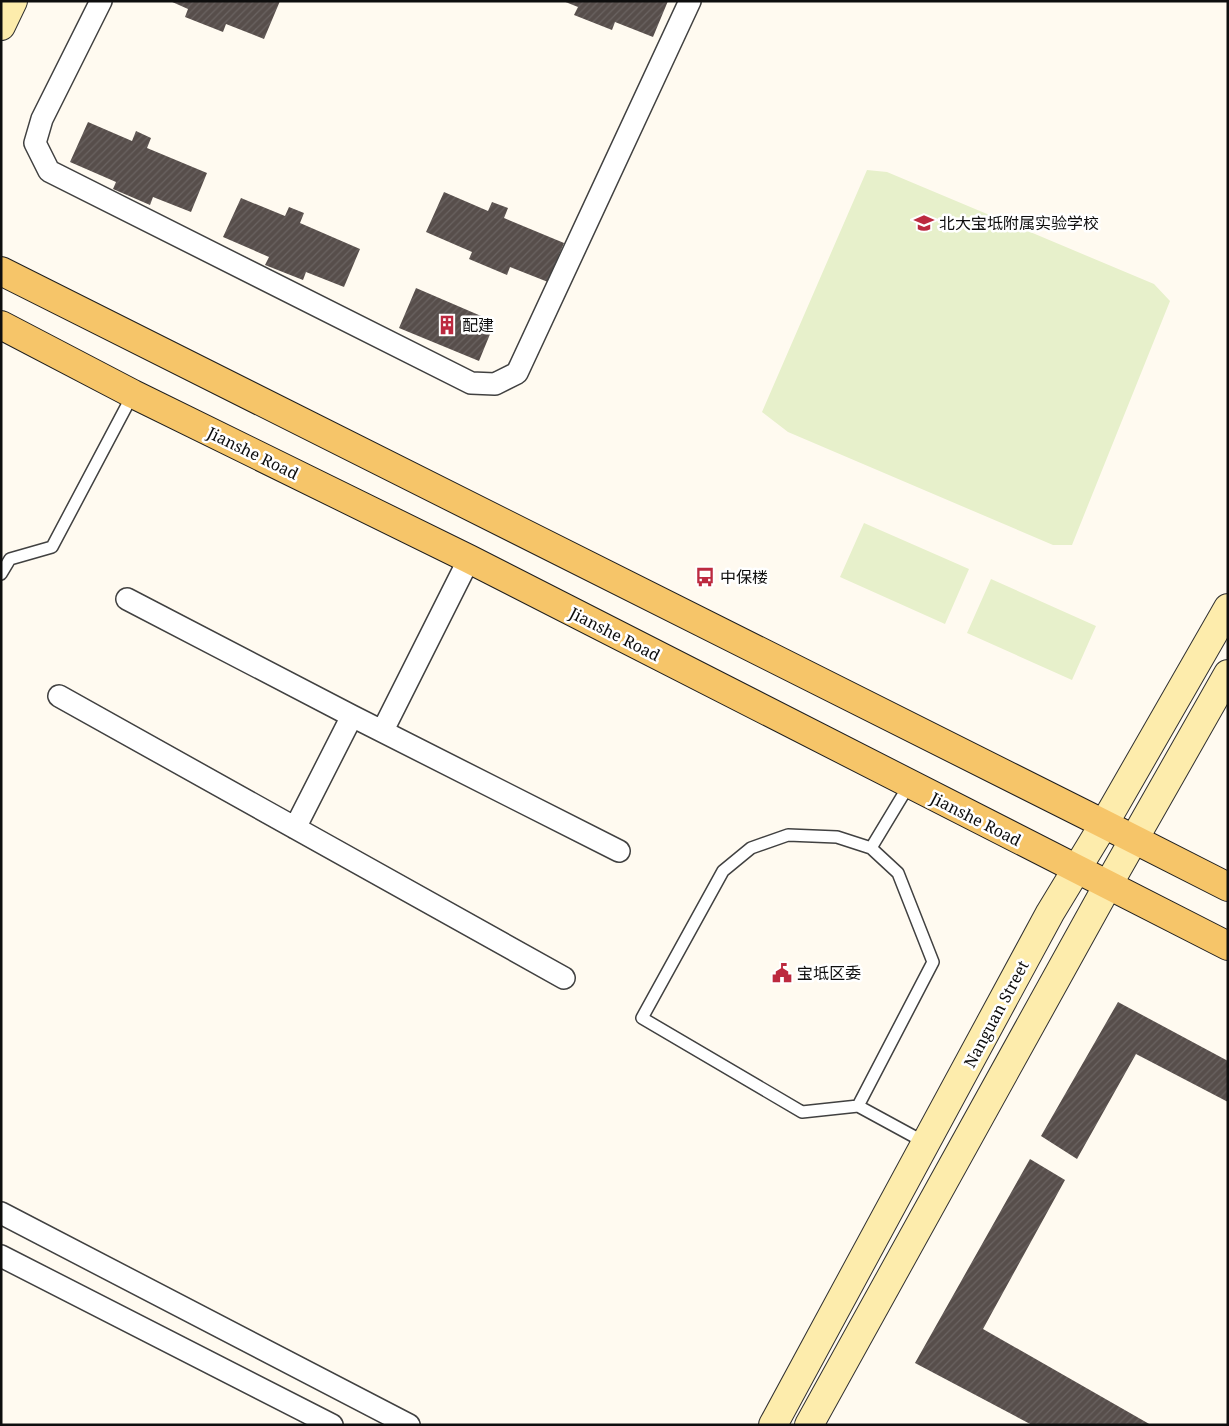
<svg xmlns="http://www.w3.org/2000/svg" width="1229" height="1426" font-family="'Noto Serif','Noto Sans SC',serif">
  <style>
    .pitch { fill: #e7f0cb }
    .building { fill: url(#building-hatch) }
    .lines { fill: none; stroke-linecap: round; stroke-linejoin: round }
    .lane-casing { stroke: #414141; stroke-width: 14 }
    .street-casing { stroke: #414141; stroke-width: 24 }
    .secondary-casing { stroke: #303030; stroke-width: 30 }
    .primary-casing { stroke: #1f1f1f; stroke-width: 30 }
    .lane { stroke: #fff; stroke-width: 11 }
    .street { stroke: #fff; stroke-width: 21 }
    .secondary { stroke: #fdecac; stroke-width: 28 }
    .primary { stroke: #f6c569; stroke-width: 28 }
    .labels { text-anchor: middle; stroke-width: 5; stroke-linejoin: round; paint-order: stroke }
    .poi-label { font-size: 16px; fill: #0e0e0e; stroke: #fff; text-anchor: start }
    .street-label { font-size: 16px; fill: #0e0e0e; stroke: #fff }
  </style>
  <defs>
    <pattern id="building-hatch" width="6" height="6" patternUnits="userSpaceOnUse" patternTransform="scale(1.25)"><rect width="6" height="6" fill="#574e4b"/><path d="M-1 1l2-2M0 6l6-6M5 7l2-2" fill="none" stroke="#6a6361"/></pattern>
  </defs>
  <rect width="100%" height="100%" fill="#fffaf0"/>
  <!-- pitch -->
  <path class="pitch" d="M867 170 887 172 1154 284 1170 301 1072 545H1053L788 432 762 412Z
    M864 523 969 569 945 624 840 577Z
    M991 579 1096 626 1072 680 967 633Z"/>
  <!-- building -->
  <path class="building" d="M170 1H280L264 39 226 24 223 32 185 17 188 9Z
    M563 1H668L653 37 615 22 612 30 574 15 578 7Z
    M88 122 132 141 136 131 151 138 147 148 207 173 191 212 153 197 150 205 113 189 116 182 70 162Z
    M444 192 488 211 492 202 508 208 504 218 564 243 548 282 510 267 507 275 469 259 472 252 426 232Z
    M241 198 285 216 289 207 304 213 300 223 360 249 344 287 306 272 303 280 265 265 269 257 223 237Z
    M416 288 495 322 479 361 399 328Z
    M1118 1002 1228 1061V1102L1136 1054 1077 1159 1041 1136Z
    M1030 1159 1065 1180 983 1329 1151 1425H1032L915 1363Z"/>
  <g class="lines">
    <defs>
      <path id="lane" d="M1 574 10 559 52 547 133 394
        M871 848 837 837 788 835 751 848 723 871 642 1018 802 1112 858 1106 926 1143
        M858 1106 933 962 898 873 871 848 909 785"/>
      <path id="street" d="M101 1 42 119 35 143 49 171 471 383 495 384 517 373 690 1
        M127 599 352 716 619 851
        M59 696 564 978
        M383 730 469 559
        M295 828 352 716
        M1 1213 409 1425
        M1 1256 332 1425"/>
      <path id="secondary" d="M1 26 13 1
        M773 1425 1050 913 1104 824 1228 608
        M809 1425 1108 885 1228 674"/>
      <path id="primary" d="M1 271 1104 824 1228 887
        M1 325 133 394 469 559 1228 946"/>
    </defs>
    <!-- lane casing -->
    <use href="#lane" class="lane-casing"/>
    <!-- street casing -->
    <use href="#street" class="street-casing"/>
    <!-- secondary casing -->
    <use href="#secondary" class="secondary-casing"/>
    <!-- primary casing -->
    <use href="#primary" class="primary-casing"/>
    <!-- lane -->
    <use href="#lane" class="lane"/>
    <!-- street -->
    <use href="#street" class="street"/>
    <!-- secondary -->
    <use href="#secondary" class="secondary"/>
    <!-- primary -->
    <use href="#primary" class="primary"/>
  </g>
  <!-- icons -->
  <defs>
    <symbol id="school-bare" viewBox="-9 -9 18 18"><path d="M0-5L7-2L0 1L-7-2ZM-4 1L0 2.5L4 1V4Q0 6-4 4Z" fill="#bc293f" stroke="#fff" stroke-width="2.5" paint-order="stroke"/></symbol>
    <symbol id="building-bare" viewBox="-9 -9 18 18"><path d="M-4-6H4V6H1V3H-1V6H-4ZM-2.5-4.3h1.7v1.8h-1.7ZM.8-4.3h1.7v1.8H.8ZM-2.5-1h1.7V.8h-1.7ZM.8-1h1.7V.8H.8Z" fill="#bc293f" stroke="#fff" stroke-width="2.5" paint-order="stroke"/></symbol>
    <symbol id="bus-bare" viewBox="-9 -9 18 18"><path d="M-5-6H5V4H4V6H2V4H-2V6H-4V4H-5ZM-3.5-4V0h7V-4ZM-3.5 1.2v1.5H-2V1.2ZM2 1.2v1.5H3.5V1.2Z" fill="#bc293f" stroke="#fff" stroke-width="2.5" paint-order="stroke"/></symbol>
    <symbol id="civic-bare" viewBox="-9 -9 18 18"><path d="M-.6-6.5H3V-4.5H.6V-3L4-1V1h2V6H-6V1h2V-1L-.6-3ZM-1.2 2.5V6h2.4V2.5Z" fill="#bc293f" stroke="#fff" stroke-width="2.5" paint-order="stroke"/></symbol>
  </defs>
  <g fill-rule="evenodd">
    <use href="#school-bare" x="910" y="209" width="28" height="28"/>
    <use href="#building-bare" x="433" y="311" width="28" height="28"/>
    <use href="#bus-bare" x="691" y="563" width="28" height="28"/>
    <use href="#civic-bare" x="768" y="959" width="28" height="28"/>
  </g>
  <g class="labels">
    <!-- poi labels -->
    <g class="poi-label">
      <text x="939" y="229">北大宝坻附属实验学校</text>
      <text x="462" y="331">配建</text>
      <text x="720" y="583">中保楼</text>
      <text x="797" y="979">宝坻区委</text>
    </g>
    <!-- street labels -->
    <g class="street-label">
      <text transform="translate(253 453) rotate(26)" y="6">Jianshe Road</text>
      <text transform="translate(615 634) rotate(27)" y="6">Jianshe Road</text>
      <text transform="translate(976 819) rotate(27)" y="6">Jianshe Road</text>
      <text transform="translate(996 1014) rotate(-62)" y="6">Nanguan Street</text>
    </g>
  </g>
  <!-- border -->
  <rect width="1229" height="1426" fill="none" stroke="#0e0e0e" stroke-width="5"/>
</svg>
